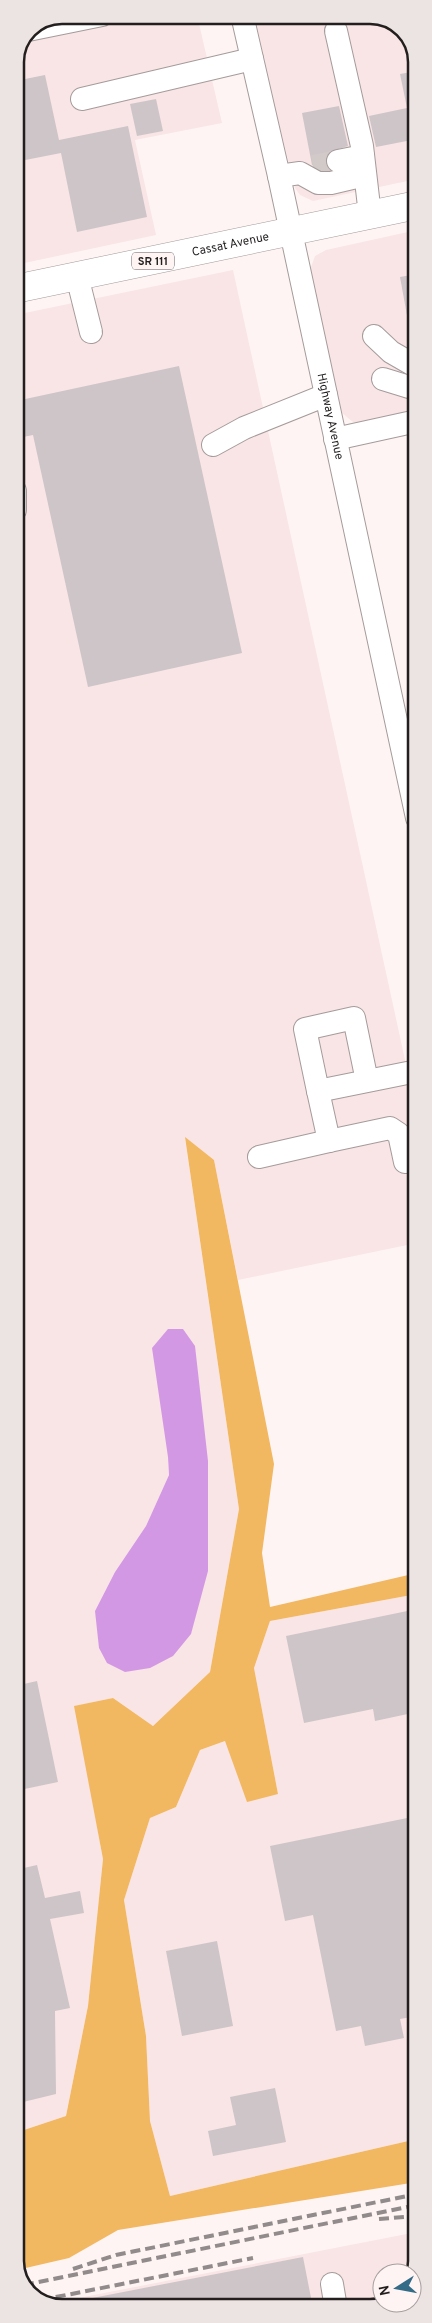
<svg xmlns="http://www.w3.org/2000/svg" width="432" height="2323" font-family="Overpass,sans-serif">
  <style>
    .built { fill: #f9e5e5; fill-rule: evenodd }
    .forest { fill: #f2b761 }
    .water { fill: #d398e4 }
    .building { fill: #cec5c9 }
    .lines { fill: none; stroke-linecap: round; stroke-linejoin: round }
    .minor-tunnel { stroke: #d2c9c9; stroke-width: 22; stroke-dasharray: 22 11; stroke-linecap: butt }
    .minor-casing { stroke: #a59b9b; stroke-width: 24 }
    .major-casing { stroke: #a59b9b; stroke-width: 29 }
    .minor { stroke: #fff; stroke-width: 22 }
    .major { stroke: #fff; stroke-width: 28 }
    .rail { stroke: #928b8b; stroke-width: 4; stroke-dasharray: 10 5; stroke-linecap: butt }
    .labels { text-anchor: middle; stroke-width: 5; stroke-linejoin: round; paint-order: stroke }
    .shield { fill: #fef4f4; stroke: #655f5f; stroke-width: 1 }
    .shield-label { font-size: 11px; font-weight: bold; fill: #231f1f }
    .street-label { font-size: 12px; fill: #231f1f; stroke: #fef4f4 }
    .rim { fill: none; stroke: #231f1f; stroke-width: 2.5 }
  </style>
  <rect width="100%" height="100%" fill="#fef4f4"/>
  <!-- built -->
  <path class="built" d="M62 15H197L222 123 135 140 156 235 15 265V62L29 29Z
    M252 15H376L403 29 417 56V179L313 201 300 195 295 188Z
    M417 230V413L363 424 353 422 342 413 310 283V270L315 256 326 250Z
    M233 270 417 1115V1243L238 1280 214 1160 185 1138 239 1509 210 1672 153 1726 113 1698 75 1706 103 1859 88 2006 66 2116 15 2133V315ZM168 1457 191 1634 95 1611 115 1572 146 1526 169 1475Z
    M417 1594V2139L170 2196 150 2121 146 2036 124 1900 150 1818 176 1807 200 1750 225 1741 278 1794 254 1668 270 1621Z
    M417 2232V2261L412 2274 382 2273V2303H385L376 2308H56L48 2304Z"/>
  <!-- forest -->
  <path class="forest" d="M185 1137 214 1160 274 1464 262 1553 270 1607 417 1573V1594L270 1621 254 1668 278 1794 247 1802 225 1741 200 1750 176 1807 150 1818 124 1900 146 2036 150 2121 170 2196 417 2139V2182L118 2230 69 2258 17 2270 15 2133 66 2116 88 2006 103 1859 74 1706 113 1698 153 1726 210 1672 239 1509Z"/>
  <!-- water -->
  <path class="water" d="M168 1329H183L195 1346 208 1461V1571L191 1634 173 1656 150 1668 125 1672 107 1663 99 1648 95 1611 115 1572 146 1526 169 1475 168 1457 152 1348Z"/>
  <!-- building -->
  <path class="building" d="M417 71V139L376 147 369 116 407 108 400 74Z
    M45 75 59 140 128 126 147 217 77 232 61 153 15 162V81Z
    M156 99 163 131 137 136 130 104Z
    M339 106 348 146 329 152 325 163 328 170H321L312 165 302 113Z
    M417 274V331L410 332 400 277Z
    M179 366 242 653 88 687 33 435 23 437 16 401Z
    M417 1609V1712L375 1721 373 1709 304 1723 286 1636Z
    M37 1681 58 1782 15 1791V1686Z
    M417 1816V2016L400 2019 404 2038 365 2046 361 2026 336 2031 313 1915 285 1921 270 1846Z
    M37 1865 45 1898 80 1891 84 1913 50 1919 70 2008 55 2011 56 2094 15 2104V1870Z
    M217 1941 233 2026 182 2036 166 1951Z
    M275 2088 286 2142 213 2156 208 2131 236 2125 230 2097Z
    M303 2257 313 2308H78L77 2301Z"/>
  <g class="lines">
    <!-- minor-tunnel -->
    <path class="minor-tunnel" d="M313 166 338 161"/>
    <defs>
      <g id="minor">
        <path id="s1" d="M242 15 279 176 417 818"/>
        <path d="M28 30 102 15"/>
        <path d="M336 31 362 146 370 215"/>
        <path d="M82 99 252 59"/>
        <path d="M338 161 363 156"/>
        <path d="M279 176 300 173 318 183H331L365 175"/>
        <path d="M77 276 91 332"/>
        <path d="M374 336 391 352 417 367"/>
        <path d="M383 379 409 387 417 386"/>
        <path d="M335 439 417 421"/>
        <path d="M213 445 244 428 326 395"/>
        <path d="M15 491V510"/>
        <path d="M367 1081 354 1018 305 1029 318 1091 417 1071"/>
        <path d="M329 1141 390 1128 399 1134 405 1162"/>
        <path d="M259 1157 329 1141 318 1091"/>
        <path d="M332 2284 336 2308"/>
      </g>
      <g id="major">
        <path id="s2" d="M15 289 417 205"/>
      </g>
    </defs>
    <!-- minor casing -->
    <use href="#minor" class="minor-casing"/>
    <!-- major casing -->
    <use href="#major" class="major-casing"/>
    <!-- minor -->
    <use href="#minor" class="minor"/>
    <!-- major -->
    <use href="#major" class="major"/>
    <!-- rail -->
    <path class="rail" d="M379 2219 417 2216
      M73 2269 116 2255 417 2194
      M24 2285 417 2205
      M41 2300 253 2258"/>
  </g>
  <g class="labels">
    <!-- shield labels -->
    <rect class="shield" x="132" y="252.5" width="42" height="17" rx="4"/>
    <g class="shield-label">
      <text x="153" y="265">SR 111</text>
    </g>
    <!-- street labels -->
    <g class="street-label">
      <text dy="4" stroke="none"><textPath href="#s2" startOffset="220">Cassat Avenue</textPath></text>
      <text dy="4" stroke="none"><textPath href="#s1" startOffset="411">Highway Avenue</textPath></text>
    </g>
  </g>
  <!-- crop -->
  <path d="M0 0H432V2323H0ZM62 24H370A38 38 0 0 1 408 62V2261A38 38 0 0 1 370 2299H62A38 38 0 0 1 24 2261V62A38 38 0 0 1 62 24Z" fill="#ece3e3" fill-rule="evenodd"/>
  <path class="rim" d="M62 24H370A38 38 0 0 1 408 62V2261A38 38 0 0 1 370 2299H62A38 38 0 0 1 24 2261V62A38 38 0 0 1 62 24Z"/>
  <!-- north arrow -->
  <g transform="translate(397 2288) rotate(259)"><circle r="24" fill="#fef4f4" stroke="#a69f9f"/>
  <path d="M0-4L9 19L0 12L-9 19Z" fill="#346b86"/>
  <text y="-8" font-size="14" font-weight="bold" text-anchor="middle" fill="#231f1f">N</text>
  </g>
</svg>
